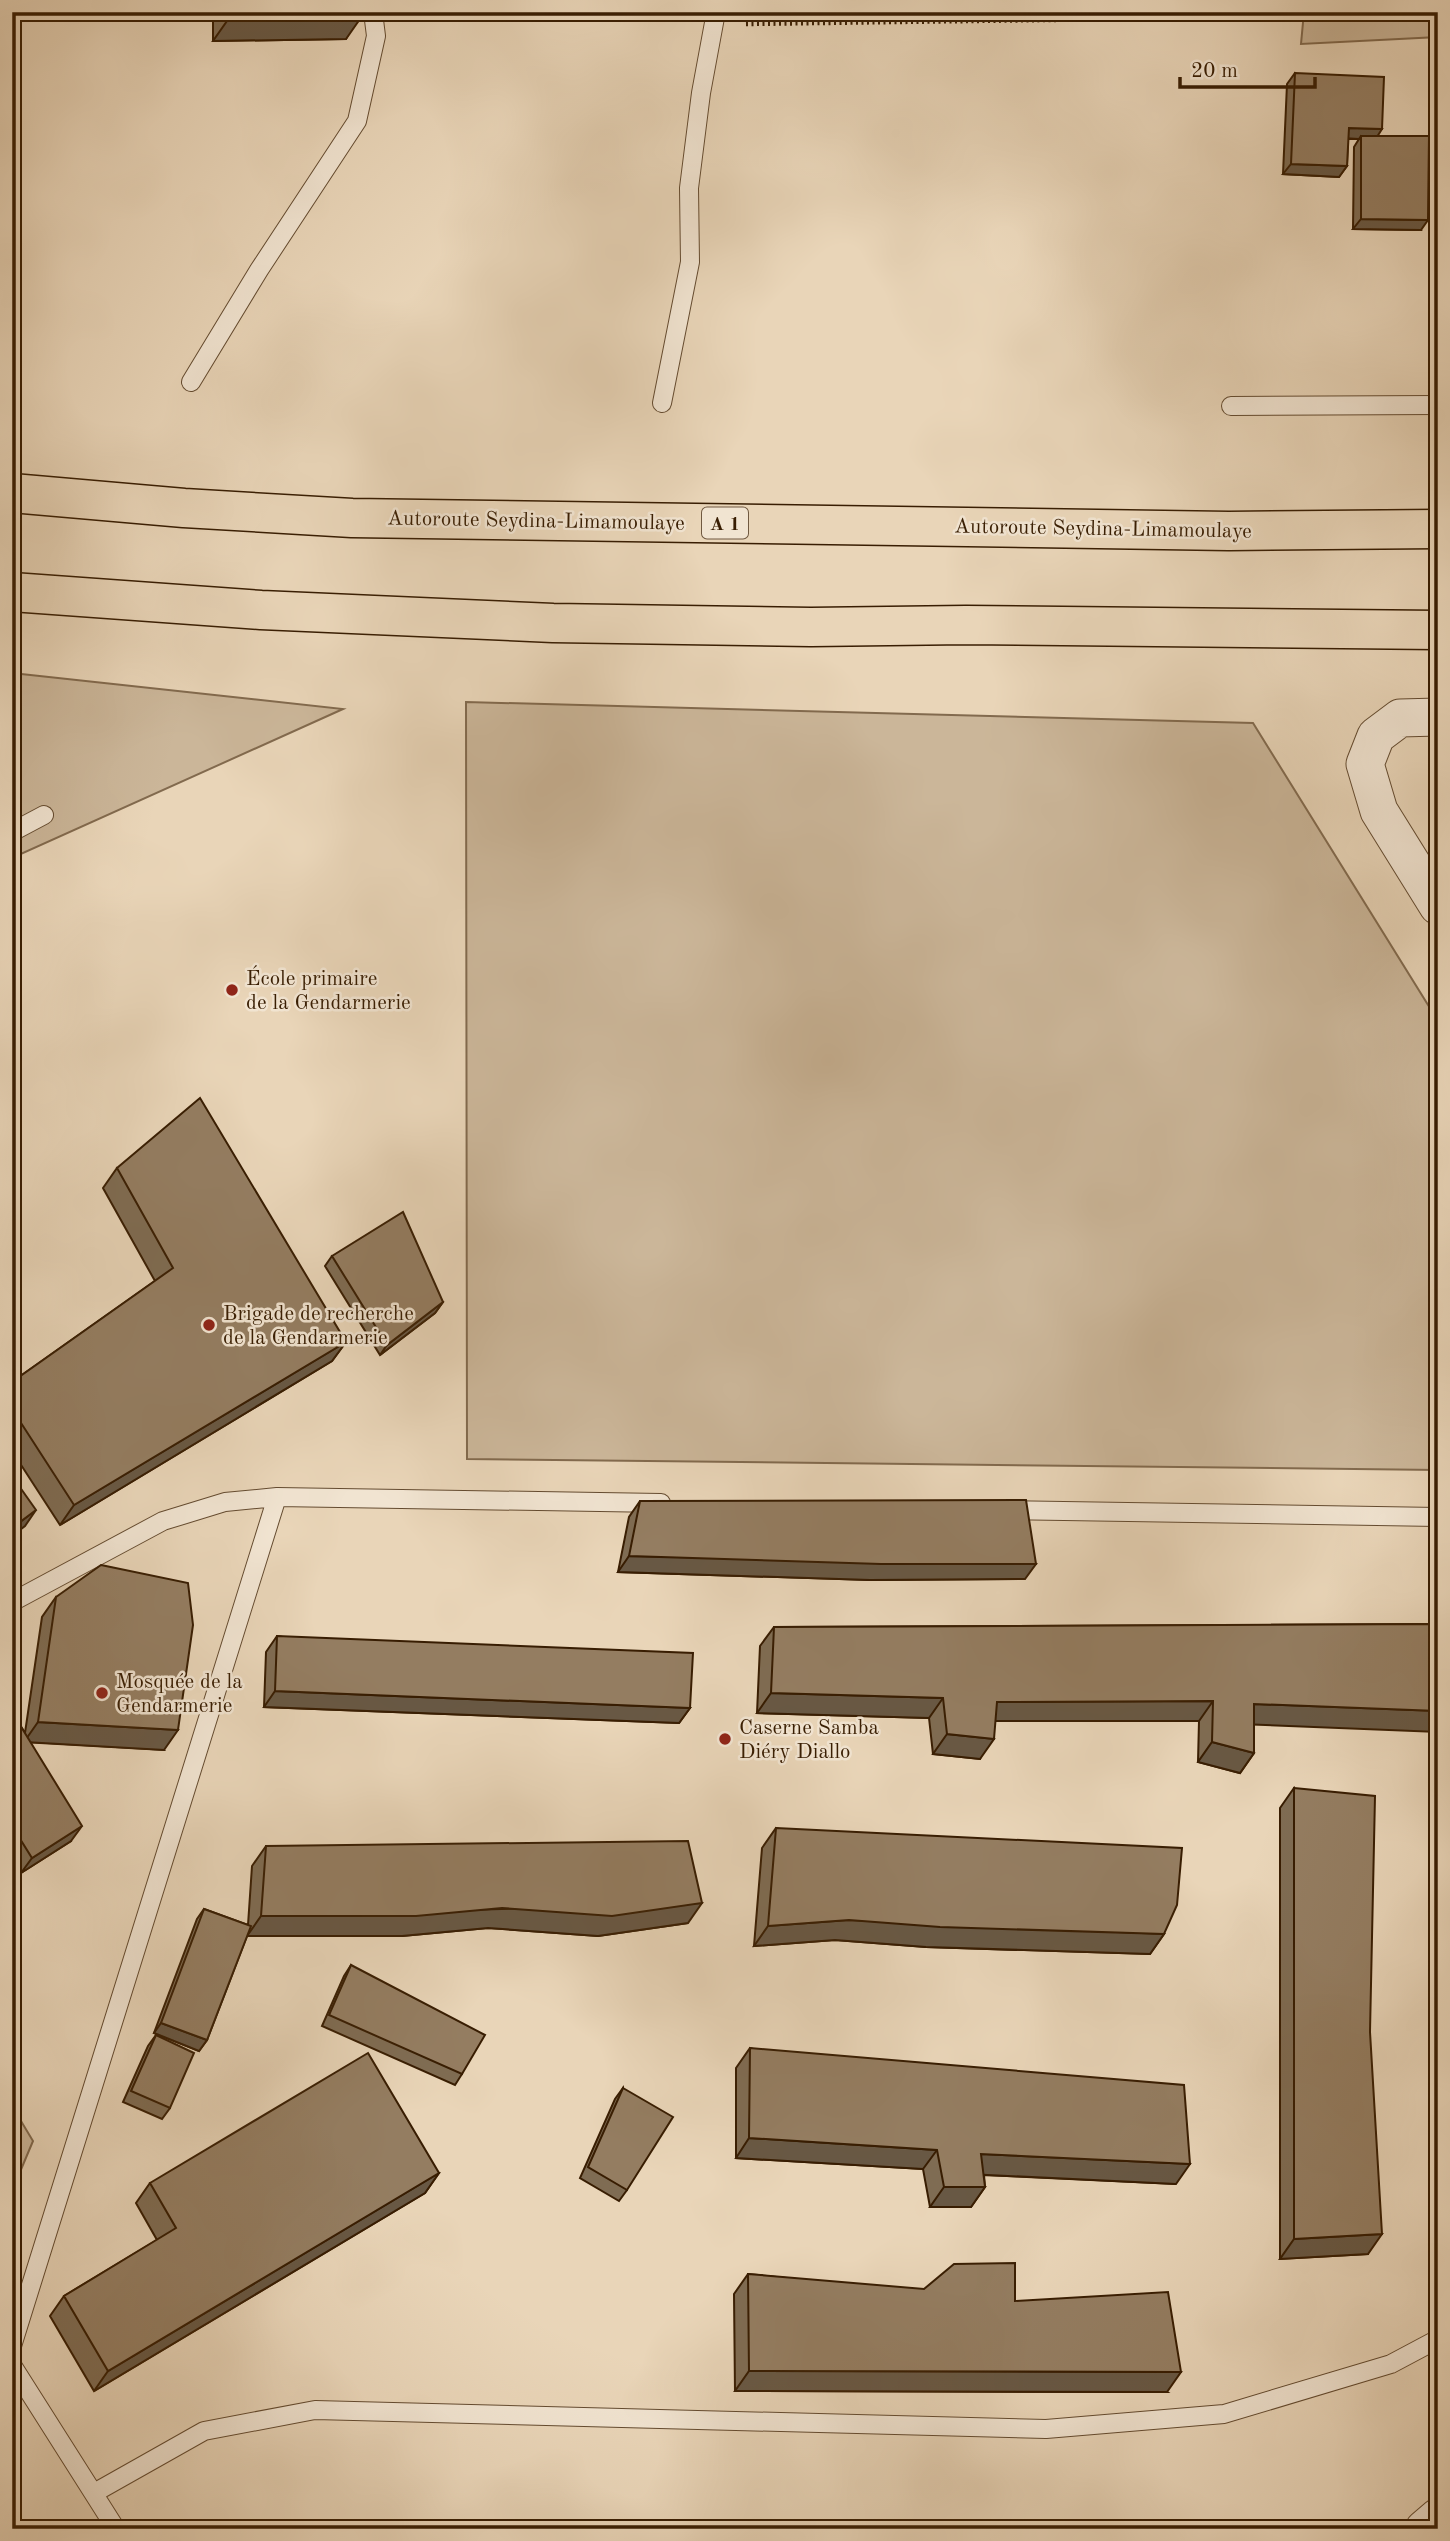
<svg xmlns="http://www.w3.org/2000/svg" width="1450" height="2541" font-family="'Old Standard TT',serif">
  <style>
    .green { fill: #cbb699; stroke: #826a4e; stroke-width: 2 }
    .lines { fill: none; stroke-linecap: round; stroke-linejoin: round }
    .service-casing { stroke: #644b30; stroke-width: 20 }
    .minor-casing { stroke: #644b30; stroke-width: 39 }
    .motorway-casing { stroke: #381d02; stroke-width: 41 }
    .path { stroke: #381d02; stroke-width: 4.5; stroke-dasharray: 2 3.5; stroke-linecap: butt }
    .service { stroke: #f1e4d1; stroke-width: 18 }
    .minor { stroke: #f1e4d1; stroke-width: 37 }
    .motorway { stroke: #e9d5b8; stroke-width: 38 }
    .wall { fill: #7f6c53; stroke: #381d02; stroke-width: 2 }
    .shaded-wall { fill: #685844; stroke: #381d02; stroke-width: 2 }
    .building { fill: #947d61; stroke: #381d02; stroke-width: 2 }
    .poi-dot { fill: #8f2418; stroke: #f1e4d1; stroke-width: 2.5 }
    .labels { text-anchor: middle; stroke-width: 5; stroke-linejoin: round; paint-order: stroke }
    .shield { fill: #f1e4d1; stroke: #705940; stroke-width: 2 }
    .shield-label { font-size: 19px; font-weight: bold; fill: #381d02 }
    .street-label { font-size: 21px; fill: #381d02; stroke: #f1e4d1 }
    .poi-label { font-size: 21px; fill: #381d02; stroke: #f1e4d1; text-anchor: start }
  </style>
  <rect width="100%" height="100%" fill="#e9d5b8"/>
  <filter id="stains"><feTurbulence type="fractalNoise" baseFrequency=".00286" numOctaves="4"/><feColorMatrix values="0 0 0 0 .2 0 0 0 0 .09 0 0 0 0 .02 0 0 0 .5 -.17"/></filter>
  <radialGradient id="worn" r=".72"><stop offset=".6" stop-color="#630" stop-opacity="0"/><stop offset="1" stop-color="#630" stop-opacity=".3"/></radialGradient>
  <!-- green -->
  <path class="green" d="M1304 12H1438V37L1301 44Z
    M12 673 343 709 12 858Z
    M466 702 1253 723 1438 1021V1470L467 1459Z
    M12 2106 33 2141 12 2191Z"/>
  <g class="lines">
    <defs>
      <path id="service" d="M191 382 259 270 357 121 376 36 373 12
        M662 403 690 262 689 188 701 93 716 12
        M1231 406 1438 405
        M12 832 44 815
        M1004 1510 1438 1517
        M12 1602 163 1521 225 1502 277 1497 661 1503
        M12 2346 277 1497
        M12 2365 116 2529
        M94 2493 204 2431 315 2410 1046 2429 1224 2414 1391 2364 1438 2339"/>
      <path id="minor" d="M1438 717 1400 718 1376 736 1365 764 1379 811 1438 906
        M1424 2529 1438 2517"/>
      <path id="motorway" d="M12 493 184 508 352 518 1229 531 1438 529
        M12 592 261 610 553 623 811 627 966 625 1438 630"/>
    </defs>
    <!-- service casing -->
    <use href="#service" class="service-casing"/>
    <!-- minor casing -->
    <use href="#minor" class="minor-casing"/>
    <!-- motorway casing -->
    <use href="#motorway" class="motorway-casing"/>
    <!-- path -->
    <path class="path" d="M746 24 1123 19"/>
    <!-- service -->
    <use href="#service" class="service"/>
    <!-- minor -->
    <use href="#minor" class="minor"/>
    <!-- motorway -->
    <use href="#motorway" class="motorway"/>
  </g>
  <!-- wall -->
  <path class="wall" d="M213 12H360L346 39 213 41Z
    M1295 73 1377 136 1421 230 1353 229 1354 147 1359 139H1348L1347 166 1339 177 1283 174 1287 84Z
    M117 1168 346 1342 332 1361 60 1525 12 1451V1382L155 1281 103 1188Z
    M332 1256 443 1302 435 1313 380 1355 325 1266Z
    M640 1501 1025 1579 870 1580 618 1572 629 1517Z
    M56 1597 164 1750 30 1742 71 1841 21 1873 12 1860V1712L25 1733 42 1617Z
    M1438 1624 1254 1724V1753L1240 1773 1198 1762 1199 1721H995L980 1759 933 1754 929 1718 757 1713 760 1646 774 1627Z
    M277 1636 690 1708 679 1723 264 1707 266 1652Z
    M1294 1788 1370 2032 1368 2254 1280 2259V1808Z
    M776 1828 1164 1934 1150 1954 926 1947 835 1940 754 1946 762 1848Z
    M266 1846 688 1923 598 1936 488 1928 402 1936H247L207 2040 199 2051 154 2033 197 1919 204 1909 248 1925 252 1866Z
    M351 1965 462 2074 455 2085 322 2026 344 1976Z
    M156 2035 170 2108 162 2119 123 2102 148 2046Z
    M750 2048 1176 2184 984 2175 985 2187 971 2207H930L923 2169 736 2158V2068Z
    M623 2088 627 2190 619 2201 580 2178 615 2099Z
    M439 2173 425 2193 94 2391 50 2316 64 2296 157 2240 136 2203 150 2183Z
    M748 2274 1015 2301 1167 2392 735 2391 734 2294Z"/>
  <!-- shaded-wall -->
  <path class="shaded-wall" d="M360 19 346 39 213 41 227 21Z
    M1349 128 1382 129 1375 140 1361 136 1359 139 1341 138Z
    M1291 164 1347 166 1339 177 1283 174Z
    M1361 219 1428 220 1421 230 1353 229Z
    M443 1302 435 1313 380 1355 387 1345Z
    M346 1342 332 1361 60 1525 74 1505Z
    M36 1510 25 1526 12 1536V1528Z
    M629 1556 1036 1564 1025 1579 870 1580 618 1572Z
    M275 1691 690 1708 679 1723 264 1707Z
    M771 1693 943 1698 929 1718 757 1713Z
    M1213 1701 1199 1721H983L997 1702Z
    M1254 1704 1438 1711V1732L1240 1724Z
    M38 1722 178 1730 164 1750 24 1742Z
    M947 1734 994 1739 980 1759 933 1754Z
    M1212 1742 1254 1753 1240 1773 1198 1762Z
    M82 1826 71 1841 21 1873 32 1858Z
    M702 1903 688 1923 598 1936 488 1928 402 1936H247L261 1916Z
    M849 1920 1164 1934 1150 1954 926 1947 835 1940 754 1946 768 1926Z
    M161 2023 207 2040 199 2051 154 2033Z
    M749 2138 937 2150 923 2169 736 2158Z
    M981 2154 1190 2164 1176 2184 967 2174Z
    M439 2173 425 2193 94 2391 108 2371Z
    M944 2187H985L971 2207H930Z
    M1382 2234 1368 2254 1280 2259 1294 2239Z
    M749 2371 1181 2372 1167 2392 735 2391Z"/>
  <!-- building -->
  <path class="building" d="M227 12H360V19L227 21Z
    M1295 73 1384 77 1382 129 1349 128 1347 166 1291 164Z
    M1361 136H1429L1428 220 1361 219Z
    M200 1098 346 1342 74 1505 12 1409V1382L173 1268 117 1168Z
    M403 1212 443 1302 387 1345 332 1256Z
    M12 1476 36 1510 12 1528Z
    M1026 1500 1036 1564H881L629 1556 640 1501Z
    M101 1565 188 1583 193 1625 178 1730 38 1722 56 1597Z
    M1438 1624V1711L1254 1704V1753L1212 1742 1213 1701 997 1702 994 1739 947 1734 943 1698 771 1693 774 1627Z
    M277 1636 693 1653 690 1708 275 1691Z
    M12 1712 82 1826 32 1858 12 1826Z
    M1294 1788 1375 1796 1370 2032 1382 2234 1294 2239Z
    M776 1828 1182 1848 1177 1905 1164 1934 940 1927 849 1920 768 1926Z
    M688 1841 702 1903 612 1916 502 1908 416 1916H261L266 1846Z
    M204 1909 251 1926 207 2040 161 2023Z
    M351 1965 485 2035 462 2074 329 2015Z
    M156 2035 194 2053 170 2108 131 2091Z
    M750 2048 1184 2085 1190 2164 981 2154 985 2187H944L937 2150 749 2138Z
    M368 2053 439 2173 108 2371 64 2296 176 2228 150 2183Z
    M623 2088 673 2117 627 2190 588 2167Z
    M1015 2263V2301L1168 2292 1181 2372 749 2371 748 2274 924 2289 954 2264Z"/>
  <!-- markers -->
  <g class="poi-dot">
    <circle cx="232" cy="990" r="7"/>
    <circle cx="209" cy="1325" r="7"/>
    <circle cx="102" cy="1693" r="7"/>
    <circle cx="725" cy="1739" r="7"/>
  </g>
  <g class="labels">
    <!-- shield labels -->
    <rect class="shield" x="702" y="507.5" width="46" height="31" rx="5"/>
    <g class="shield-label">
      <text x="725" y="530">A 1</text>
    </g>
    <!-- street labels -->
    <g class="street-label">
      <text transform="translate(536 520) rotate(1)" y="7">Autoroute Seydina-Limamoulaye</text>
      <text transform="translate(1103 528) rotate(1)" y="7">Autoroute Seydina-Limamoulaye</text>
    </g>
    <!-- poi labels -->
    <g class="poi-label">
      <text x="246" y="985">École primaire<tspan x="246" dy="24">de la Gendarmerie</tspan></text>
      <text x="223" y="1320">Brigade de recherche<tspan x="223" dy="24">de la Gendarmerie</tspan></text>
      <text x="116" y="1688">Mosquée de la<tspan x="116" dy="24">Gendarmerie</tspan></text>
      <text x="739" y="1734">Caserne Samba<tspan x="739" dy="24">Diéry Diallo</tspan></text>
    </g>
  </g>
  <!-- margin -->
  <rect width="1450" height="2541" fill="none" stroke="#e9d5b8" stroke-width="42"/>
  <rect x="14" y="14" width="1422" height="2513" fill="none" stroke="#381d02" stroke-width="3.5"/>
  <rect x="21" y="21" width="1408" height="2499" fill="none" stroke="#381d02" stroke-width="2"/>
  <!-- scale -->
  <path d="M1180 77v10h135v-10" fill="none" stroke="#381d02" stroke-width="3.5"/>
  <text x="1191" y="77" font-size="21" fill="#381d02" stroke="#f1e4d1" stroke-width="5" paint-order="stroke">20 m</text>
  <rect width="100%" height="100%" filter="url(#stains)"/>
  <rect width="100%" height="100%" fill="url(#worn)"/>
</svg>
